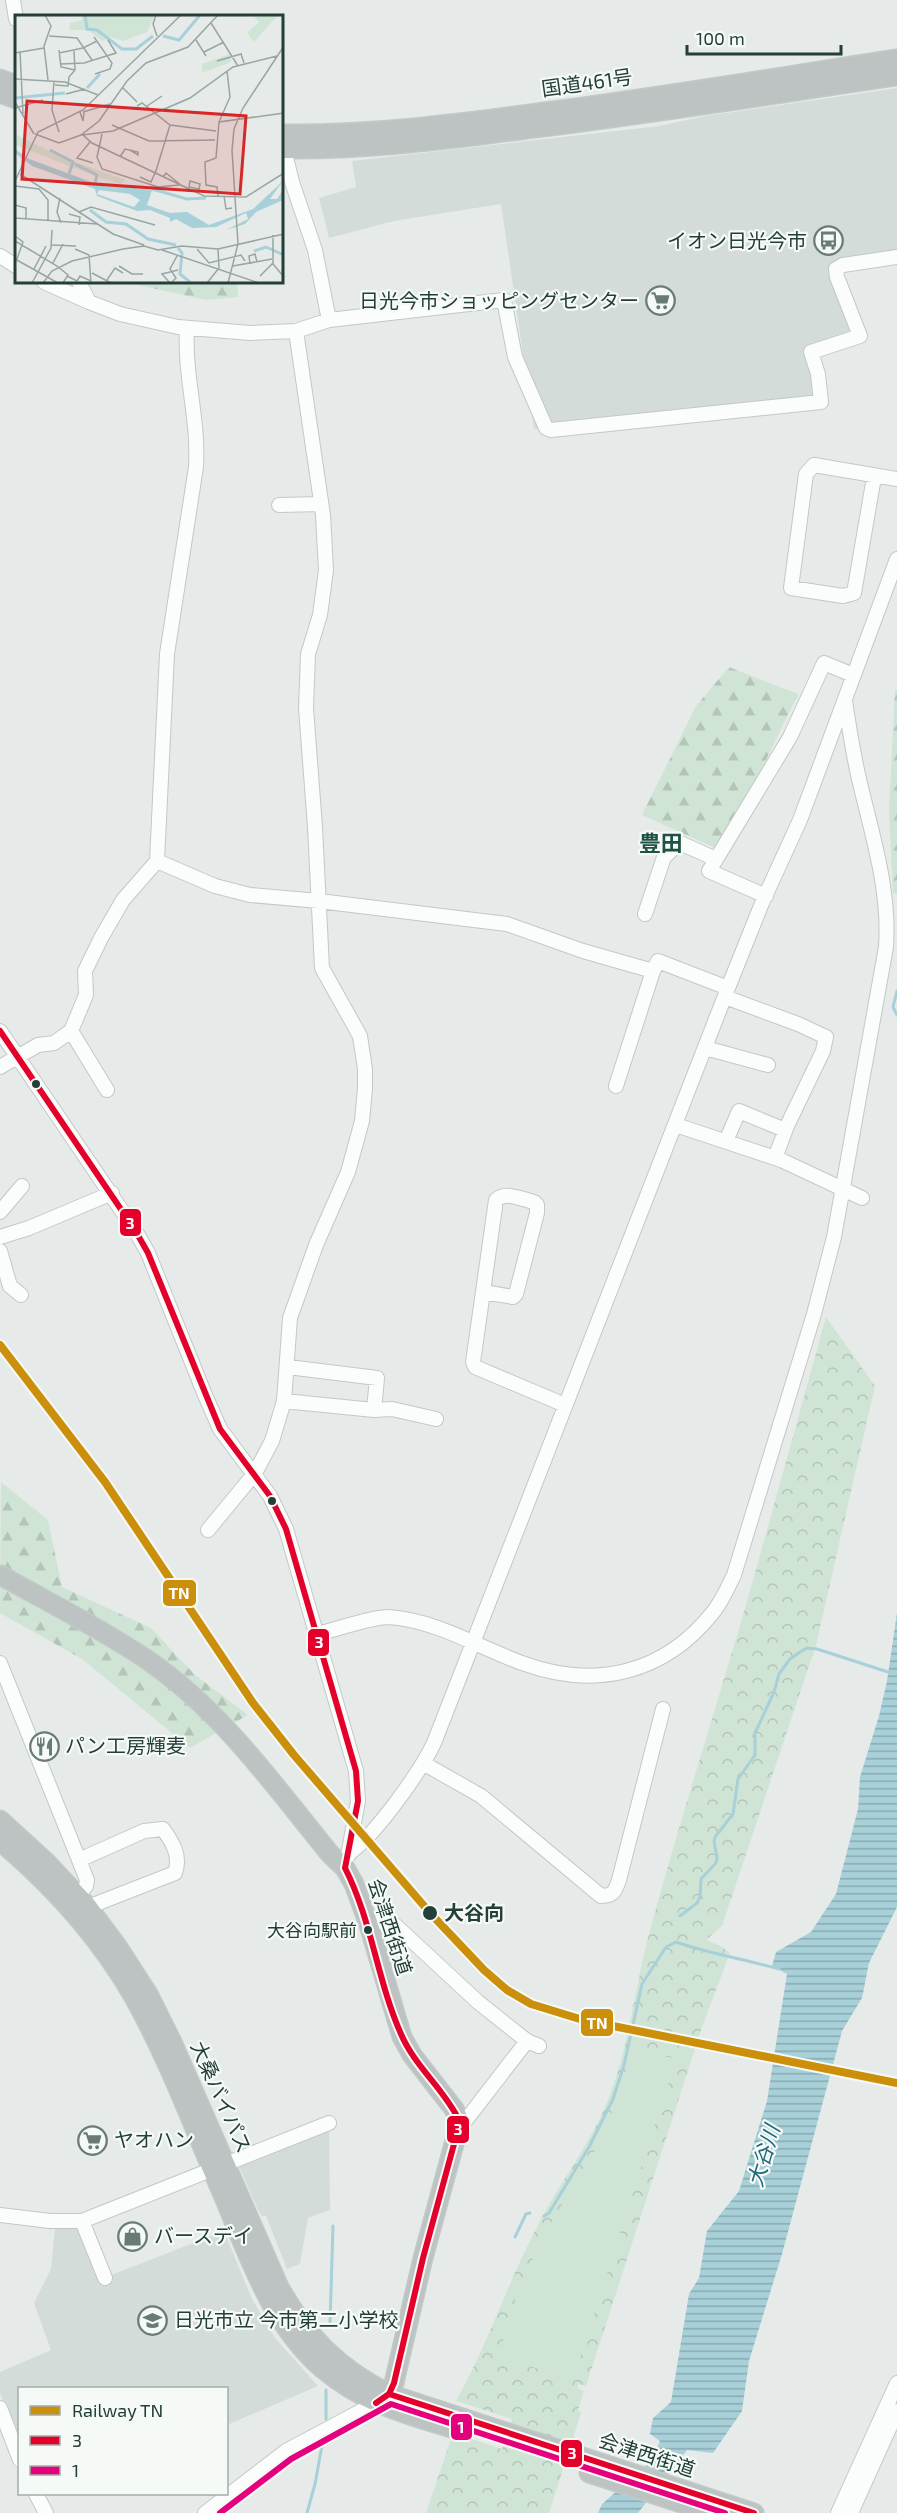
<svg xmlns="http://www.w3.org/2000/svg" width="897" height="2513" font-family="'Exo 2','Noto Sans JP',sans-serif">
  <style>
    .built { fill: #d4dcd9 }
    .forest { fill: url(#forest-firs) }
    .park { fill: url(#park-crowns) }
    .garden { fill: #d0e4d6 }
    .water { fill: url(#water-rules) }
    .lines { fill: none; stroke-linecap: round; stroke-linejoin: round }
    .stream { stroke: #a8d0d8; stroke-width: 3 }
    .minor-casing { stroke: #c3c8c6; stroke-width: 16 }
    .highway-casing { stroke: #c2cac8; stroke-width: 21 }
    .minor { stroke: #fbfcfc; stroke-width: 14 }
    .highway { stroke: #bcc3c2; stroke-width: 18 }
    .bus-1-casing { stroke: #f5faf7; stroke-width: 10 }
    .bus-2-casing { stroke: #f5faf7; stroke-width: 10 }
    .bus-1 { stroke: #e4002b; stroke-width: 6 }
    .bus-2 { stroke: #e5007d; stroke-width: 6 }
    .rail-1-casing { stroke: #f5faf7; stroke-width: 12 }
    .rail-1 { stroke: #cb8f0b; stroke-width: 8 }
    .bus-dot { fill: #243f39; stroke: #f5faf7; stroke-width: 2 }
    .labels { text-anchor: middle; stroke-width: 4.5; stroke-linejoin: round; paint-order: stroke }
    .bus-label { font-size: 18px; fill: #243f39; stroke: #f5faf7; text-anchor: end }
    .street-label { font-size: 20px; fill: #243f39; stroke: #f5faf7 }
    .poi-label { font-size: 20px; fill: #243f39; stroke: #f5faf7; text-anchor: start }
    .stop-label { font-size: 20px; font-weight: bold; fill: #243f39; stroke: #f5faf7; text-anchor: start }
    .water-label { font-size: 21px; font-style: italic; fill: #1e677a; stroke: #f5faf7 }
    .quarter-label { font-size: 22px; font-weight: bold; fill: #205147; stroke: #f5faf7 }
    .inset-river { fill: none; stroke: #a8d0d8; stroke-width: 3 }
    .inset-road { fill: none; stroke: #98a6a3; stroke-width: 1.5 }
    .view { fill: #d62828; fill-opacity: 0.15; stroke: #d62828; stroke-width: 3 }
    .inset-edge { fill: none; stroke: #243f39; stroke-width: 3 }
    .line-badge { stroke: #f5faf7; stroke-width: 2 }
    .badge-label { font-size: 16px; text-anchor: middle; font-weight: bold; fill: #fff }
  </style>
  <defs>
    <pattern id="forest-firs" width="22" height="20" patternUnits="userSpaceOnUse" patternTransform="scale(1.5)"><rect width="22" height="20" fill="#d0e4d6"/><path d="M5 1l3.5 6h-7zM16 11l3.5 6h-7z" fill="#b2c5b8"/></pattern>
    <pattern id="park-crowns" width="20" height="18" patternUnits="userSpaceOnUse" patternTransform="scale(1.5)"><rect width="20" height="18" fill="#d0e4d6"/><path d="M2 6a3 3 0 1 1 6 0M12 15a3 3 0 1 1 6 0" fill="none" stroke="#b2c5b8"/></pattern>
    <pattern id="water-rules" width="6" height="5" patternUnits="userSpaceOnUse" patternTransform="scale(1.5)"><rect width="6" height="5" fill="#a8d0d8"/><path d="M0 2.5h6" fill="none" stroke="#89aab0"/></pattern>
  </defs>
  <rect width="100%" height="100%" fill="#e6ebe9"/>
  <!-- built -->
  <path class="built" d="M897 88V251L844 258 834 263 854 327 851 334 806 349 815 398 534 429 501 204 394 221 329 238 319 198 356 187 352 161 659 126 705 116Z
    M329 2128 330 2210 308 2218 300 2264 287 2269 266 2216H262L258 2210 238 2164Z
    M55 2228H80L101 2279 224 2231 252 2299 275 2338 318 2386 227 2425 226 2388H20L19 2441 0 2393V2372L51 2350 34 2303 51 2269Z"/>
  <!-- forest -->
  <path class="forest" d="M124 282H237L238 297 206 300Z
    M729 667 798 694 722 851 642 815 696 706Z
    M895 689 897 690V894L893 893 889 811Z
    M1 1482 48 1520 62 1587 151 1628 194 1674 248 1715 190 1748 82 1659 0 1613Z"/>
  <!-- park -->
  <path class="park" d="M826 1317 875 1386 816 1645 722 1926 706 1940 721 1946 730 1953 703 2024 586 2386 579 2384 577 2388 584 2391 578 2410 581 2413 549 2513H426L453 2433 502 2449 512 2419 456 2401C488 2344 508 2281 539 2223 562 2179 594 2139 611 2092 631 2037 636 1978 652 1923 679 1824 710 1727 739 1629 769 1525 797 1421 826 1317Z"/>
  <!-- garden -->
  <path class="garden" d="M634 2048 676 2059 573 2380 498 2356 521 2281 551 2223 592 2156 609 2120Z"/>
  <!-- water -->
  <path class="water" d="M897 1613V1907L869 1963 862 1998 842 2031 782 2254 749 2361 742 2411 713 2453 687 2450 638 2513H598L602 2504 652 2460 660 2441 650 2434 653 2418 671 2402 689 2294 699 2278 707 2231 739 2191 767 2101 787 1974 772 1966 776 1952 811 1932 836 1894 858 1809 860 1777 879 1716 887 1681Z"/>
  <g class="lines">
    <!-- stream -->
    <path class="stream" d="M897 991 893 1007 897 1015
      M680 1916 697 1903 700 1897 701 1879 716 1863 717 1857 714 1842 715 1837 733 1814 738 1779 755 1755V1733L774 1692 779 1674 790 1659 800 1652 807 1648 817 1649 888 1672
      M544 2216 549 2213 589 2147 613 2099 624 2065 642 1984 666 1947 676 1942C710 1954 745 1959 779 1969
      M515 2237 526 2214 530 2213
      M330 2323 333 2226
      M326 2390V2419
      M307 2513 315 2484 323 2440"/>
    <defs>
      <path id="minor" d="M13 0 16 19
        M282 141 292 182 315 250 329 320
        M0 256 16 266
        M44 282 89 302
        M79 282 89 302 120 314 178 327 250 333 296 331 329 320 504 300 515 357 546 428 551 430 821 402 818 374 811 352 860 336 837 277 836 269 843 265 897 257
        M874 477 854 593 843 596 791 588 806 474 814 465 897 479
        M279 505 321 504
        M157 861 215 886 250 895 319 901 507 924 583 951 653 971 658 961 728 988
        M766 896 709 871 790 737 824 663 853 675
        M645 914 664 857 680 843 716 859
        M725 997 798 1024 826 1037 823 1051 787 1126 775 1158
        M0 1031 135 1230 148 1253 205 1395 220 1429 270 1496 286 1529 356 1771 358 1801 348 1856
        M71 1031 107 1090
        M705 1048 768 1065
        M0 1067 38 1045 54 1043 71 1031 86 995 85 971 101 938 123 900 157 861 167 654 196 467C199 419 184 376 187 328
        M616 1086 653 971
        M676 1125 781 1160 862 1198
        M726 1141 739 1111 785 1130
        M0 1212 22 1186
        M0 1237 29 1228 112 1193
        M0 1251 10 1286 21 1295
        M484 1292 513 1297 516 1294 537 1213V1205L534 1202C521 1199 506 1191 496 1200L473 1362 475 1367 565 1405
        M288 1367 377 1378 374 1410
        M284 1401 374 1410 392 1409 436 1419
        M208 1530 255 1473 272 1441 284 1401 290 1318 316 1245 348 1172 362 1121 365 1088V1069L360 1036 322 968 315 827 306 708 308 654 320 615 326 570 323 515 296 331
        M317 1634C335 1630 371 1617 388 1617 436 1620 478 1647 522 1663 595 1690 665 1674 714 1611 722 1601 728 1587 734 1575L814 1314 834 1237 886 947C890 889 872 835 859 779 853 753 849 727 845 701
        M0 1663 87 1880 86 1886 78 1896
        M423 1763 481 1796 601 1896C614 1896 615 1891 619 1880L663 1709
        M348 1854C375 1836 420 1772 434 1743L728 988 762 903 800 820 897 559
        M79 1860 144 1831 163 1829C173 1843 181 1856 175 1873L88 1907
        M369 1925 383 1921 395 1925 478 2002 527 2041 539 2046
        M460 2122 466 2120 527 2041
        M0 2215 50 2221H82L329 2123
        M82 2221 105 2278
        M0 2408 20 2460
        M36 2494 46 2513
        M205 2513 286 2451 376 2403
        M838 2513 897 2383
        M851 2513 897 2411"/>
      <path id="highway" d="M0 79 16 85
        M0 93 16 99
        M282 134C371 135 457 124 545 112 663 97 780 77 897 59
        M282 149C365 150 445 140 527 129 651 114 774 94 897 76
        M0 1575C48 1602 100 1628 146 1659 220 1709 274 1785 330 1854L345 1868 354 1884 369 1925 402 2037 412 2055 454 2109 460 2122 423 2258 394 2383 389 2394 380 2401
        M0 1820 46 1862 88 1907 117 1946 148 1994 172 2042 279 2287C307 2337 338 2368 389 2394L754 2513
        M0 1841C52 1885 101 1939 135 1999 167 2057 191 2120 217 2181 246 2246 267 2321 323 2369 365 2404 404 2413 454 2429
        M589 2473 712 2513"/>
    </defs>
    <!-- minor casing -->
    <use href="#minor" class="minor-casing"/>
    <!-- highway casing -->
    <use href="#highway" class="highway-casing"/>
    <!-- minor -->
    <use href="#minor" class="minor"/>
    <!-- highway -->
    <use href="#highway" class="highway"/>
    <defs>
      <path id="bus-1" d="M0 1031 135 1230 148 1253 220 1429 270 1496 286 1529 356 1771 358 1801 345 1868
        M345 1868C372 1921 377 1980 401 2034 415 2067 445 2090 460 2122L423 2258 394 2383 389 2394 376 2403
        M389 2394 754 2513"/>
      <path id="bus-2" d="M220 2513 291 2459 391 2404 725 2513"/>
    </defs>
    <!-- bus-1 casing -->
    <use href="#bus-1" class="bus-1-casing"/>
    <!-- bus-2 casing -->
    <use href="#bus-2" class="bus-2-casing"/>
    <!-- bus-1 -->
    <use href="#bus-1" class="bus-1"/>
    <!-- bus-2 -->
    <use href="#bus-2" class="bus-2"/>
    <defs>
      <path id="rail-1" d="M0 1345 105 1482 253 1703 294 1755 431 1914 484 1970 507 1990 531 2004 583 2020 897 2083"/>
    </defs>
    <!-- rail-1 casing -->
    <use href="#rail-1" class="rail-1-casing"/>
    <!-- rail-1 -->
    <use href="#rail-1" class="rail-1"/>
  </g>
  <!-- icons -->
  <defs>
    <symbol id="bus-ring" viewBox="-11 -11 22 22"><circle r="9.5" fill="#f5faf7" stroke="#687b77" stroke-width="1.5"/><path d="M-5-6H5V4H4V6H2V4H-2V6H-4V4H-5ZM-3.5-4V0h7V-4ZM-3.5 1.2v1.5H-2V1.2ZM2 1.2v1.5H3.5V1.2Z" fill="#687b77"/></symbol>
    <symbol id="supermarket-ring" viewBox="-11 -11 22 22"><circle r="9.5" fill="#f5faf7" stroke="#687b77" stroke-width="1.5"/><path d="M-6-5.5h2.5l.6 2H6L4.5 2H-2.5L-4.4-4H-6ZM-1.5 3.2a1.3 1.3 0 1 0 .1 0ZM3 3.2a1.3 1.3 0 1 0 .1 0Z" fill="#687b77"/></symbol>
    <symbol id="restaurant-ring" viewBox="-11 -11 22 22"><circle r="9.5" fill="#f5faf7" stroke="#687b77" stroke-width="1.5"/><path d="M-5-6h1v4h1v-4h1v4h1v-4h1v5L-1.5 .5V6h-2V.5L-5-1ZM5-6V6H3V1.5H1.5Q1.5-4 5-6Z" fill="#687b77"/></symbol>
    <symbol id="shop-ring" viewBox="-11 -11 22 22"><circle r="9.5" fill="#f5faf7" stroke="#687b77" stroke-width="1.5"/><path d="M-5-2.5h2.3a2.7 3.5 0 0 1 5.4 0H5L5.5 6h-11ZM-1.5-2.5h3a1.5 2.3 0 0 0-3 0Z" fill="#687b77"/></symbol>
    <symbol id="school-ring" viewBox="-11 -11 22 22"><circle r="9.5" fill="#f5faf7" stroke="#687b77" stroke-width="1.5"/><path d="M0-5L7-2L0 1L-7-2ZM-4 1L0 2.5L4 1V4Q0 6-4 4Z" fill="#687b77"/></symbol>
  </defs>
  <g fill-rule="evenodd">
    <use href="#bus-ring" x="812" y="224" width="33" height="33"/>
    <use href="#supermarket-ring" x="644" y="284" width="33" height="33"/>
    <use href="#restaurant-ring" x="28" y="1730" width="33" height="33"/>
    <use href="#supermarket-ring" x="76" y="2124" width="33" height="33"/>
    <use href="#shop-ring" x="116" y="2220" width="33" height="33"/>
    <use href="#school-ring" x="136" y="2304" width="33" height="33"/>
  </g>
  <!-- markers -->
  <g class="bus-dot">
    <circle cx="36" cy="1084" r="5"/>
    <circle cx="272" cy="1501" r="5"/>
    <circle cx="430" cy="1913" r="8"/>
    <circle cx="368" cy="1930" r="5"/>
  </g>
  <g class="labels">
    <!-- bus labels -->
    <g class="bus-label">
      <text x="357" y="1937">大谷向駅前</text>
    </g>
    <!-- street labels -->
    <g class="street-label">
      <text transform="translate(587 83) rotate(-8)" y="7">国道461号</text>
      <text transform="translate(390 1927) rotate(72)" y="7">会津西街道</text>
      <text transform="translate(221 2097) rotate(66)" y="7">大桑バイパス</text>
      <text transform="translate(647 2455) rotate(18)" y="7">会津西街道</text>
    </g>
    <!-- poi labels -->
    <g class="poi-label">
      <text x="807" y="248" text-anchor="end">イオン日光今市</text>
      <text x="639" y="308" text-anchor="end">日光今市ショッピングセンター</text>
      <text x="65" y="1753">パン工房輝麦</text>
      <text x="114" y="2147">ヤオハン</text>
      <text x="154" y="2243">バースデイ</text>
      <text x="174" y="2327">日光市立 今市第二小学校</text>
    </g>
    <!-- stop labels -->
    <g class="stop-label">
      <text x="444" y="1920">大谷向</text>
    </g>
    <!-- water labels -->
    <g class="water-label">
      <text transform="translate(764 2156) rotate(-73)" y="7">大谷川</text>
    </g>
    <!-- quarter labels -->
    <g class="quarter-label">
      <text x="661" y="851">豊田</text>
    </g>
  </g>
  <!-- overview -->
  <g transform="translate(15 15)">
    <rect width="268" height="268" fill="#e6ebe9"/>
    <path d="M67 0H140L132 17 108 26 96 22 87 26 73 15H54L55 8 67 5ZM238 0H267L261 2 239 27 232 18 244 7ZM215 39 216 47 187 58V49Z" fill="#d0e4d6"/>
    <path d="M0 119 46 142 111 165 105 169 83 162 0 130Z" fill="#d0e4d6"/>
    <path d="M0 134 14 144 79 168 137 175 132 190 155 198 172 197 194 210 238 194 268 166 255 184H262L268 175V185L241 197 230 209 211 215 233 204 231 198 201 212 177 213 161 204 155 207V203L135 195 122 196 82 181 80 174 17 151 0 138ZM84 175 115 179 125 185 119 192 82 179Z" fill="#a8d0d8" fill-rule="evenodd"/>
    <path class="inset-river" d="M70 0 72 14 82 15 107 34H121L138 21M148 21 164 25 185 0M72 73 85 59M0 83 50 78M35 135 58 147 54 159M60 149 82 160 80 168M137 174 172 184 191 183M75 195 91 207 111 209 133 224 161 230M163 233 167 238 165 259 175 267M239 236 251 232 269 240"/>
    <path class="inset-road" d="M30 0 36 11 29 31 33 65M141 0 138 9 142 21M196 8 223 51M34 21 62 23 77 45M79 22 97 48 95 54 80 59M181 25 191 41M44 35 46 52 60 55M5 36 8 99M189 37 209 27M0 38 29 33M44 38 68 33 82 26M202 46 226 39 229 48M46 49 69 48 101 38 93 25M0 64 50 67 83 80M39 66 37 95 44 117M40 70 53 71 54 62 60 55 59 36M108 73 122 87M51 79 70 74M0 87 19 119M122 91 127 88 155 110 201 116M132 91 147 81M0 93 28 85M65 97 68 106 69 97M68 97 95 89M204 107 215 82 212 56M97 110 134 126 200 125M20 119 44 128 66 120 84 106 112 66 131 48 173 32 203 0M87 119 82 142 87 154 143 172 164 170M67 120 98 116 175 83 218 52 262 41M68 120 77 128 189 181 231 182 269 158M75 127 62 143 78 148M105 142 110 134 123 137V140L115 135M5 159 98 219 129 230M140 159 155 110M125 162 136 167 140 158M148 162 151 158 167 171M0 166 23 117 68 95 166 0M0 171 24 174 33 185V207M183 179 185 169 175 166 174 172 184 174M203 181 202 172 191 170 190 147 201 143 204 107 269 98M209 181 211 194 217 193M45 183 42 197 46 208M0 190 11 193V203M64 197 76 192 140 210M54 199 65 202 64 210M0 203 82 209M258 220V249L269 262M0 221 8 227 2 244M0 226 42 251 53 260 48 268M37 230 61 231M60 234 74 240 76 268M182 234 194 248 226 240 230 246M147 235 244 268M0 244 43 268M38 248 48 229M235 249 234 241 240 239 242 247M104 251 117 259H128M218 251 257 244M19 254 31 231M77 258 96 268M52 261 62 266 65 261 76 266M245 261 258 248M92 265 100 253 108 258M17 268 36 233 37 215M28 268 37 256 57 246 108 234 129 231 143 235 167 231 203 234 269 219M155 268 147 259 163 255M156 268 161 263 155 254 162 241M192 268 204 253 203 234M213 268 223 229 217 135 219 114 228 93 269 31"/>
    <path class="view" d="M12 86 231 101 225 179 7 164Z"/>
    <rect width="268" height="268" class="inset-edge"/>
  </g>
  <g class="line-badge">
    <rect x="119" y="1208" width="23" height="29" rx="6" fill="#e4002b"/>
    <rect x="162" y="1579" width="35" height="28" rx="6" fill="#cb8f0b"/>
    <rect x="307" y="1628" width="23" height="29" rx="6" fill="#e4002b"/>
    <rect x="580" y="2008" width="34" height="29" rx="6" fill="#cb8f0b"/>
    <rect x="446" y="2115" width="24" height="29" rx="6" fill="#e4002b"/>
    <rect x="450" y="2413" width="23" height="28" rx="6" fill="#e5007d"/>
    <rect x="560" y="2439" width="23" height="29" rx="6" fill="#e4002b"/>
  </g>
  <g class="badge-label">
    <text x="130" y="1229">3</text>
    <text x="179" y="1599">TN</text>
    <text x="319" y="1648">3</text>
    <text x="597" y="2029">TN</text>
    <text x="458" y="2135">3</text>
    <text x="461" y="2433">1</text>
    <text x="572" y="2459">3</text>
  </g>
  <!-- legend -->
  <rect x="18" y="2387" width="210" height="108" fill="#f5faf7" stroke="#a1afab" stroke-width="1.5"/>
  <rect x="30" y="2406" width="30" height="9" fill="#cb8f0b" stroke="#a1afab" stroke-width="1.5"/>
  <text x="72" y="2417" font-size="18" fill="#243f39">Railway TN</text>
  <rect x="30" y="2436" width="30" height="9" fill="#e4002b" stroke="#a1afab" stroke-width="1.5"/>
  <text x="72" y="2447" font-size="18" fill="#243f39">3</text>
  <rect x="30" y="2466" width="30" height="9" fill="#e5007d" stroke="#a1afab" stroke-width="1.5"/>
  <text x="72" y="2477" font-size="18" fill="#243f39">1</text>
  <!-- scale -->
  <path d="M687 45v9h154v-9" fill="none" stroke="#243f39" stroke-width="3"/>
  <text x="696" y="45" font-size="18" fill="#243f39" stroke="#f5faf7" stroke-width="4.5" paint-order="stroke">100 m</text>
</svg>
